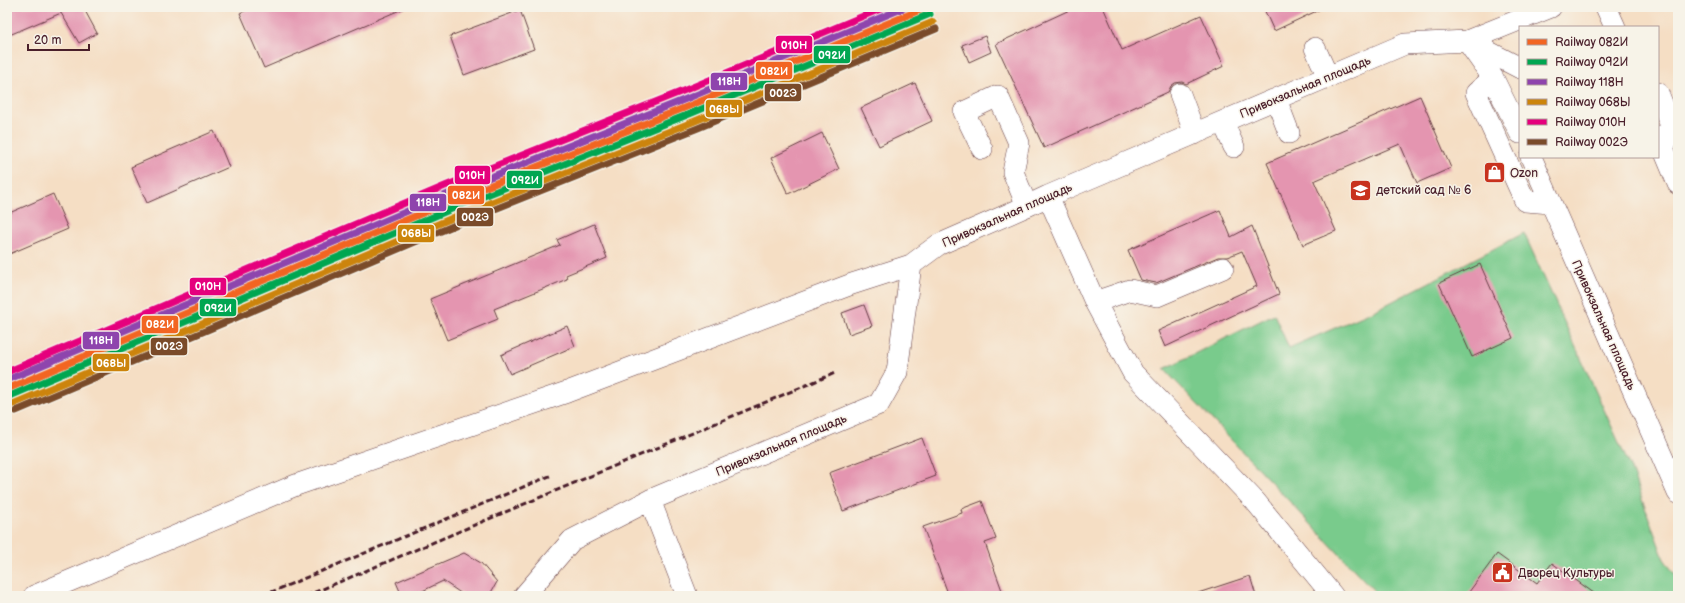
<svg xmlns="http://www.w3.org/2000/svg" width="1685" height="603" font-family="'Balsamiq Sans',sans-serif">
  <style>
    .green { fill: #79cb8c; stroke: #62755c }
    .building { fill: #e495b0 }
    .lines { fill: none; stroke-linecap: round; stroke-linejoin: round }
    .minor-casing { stroke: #643c42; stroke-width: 22 }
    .minor { stroke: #fff; stroke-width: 21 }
    .rail { stroke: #4a1f2b; stroke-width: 3; stroke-dasharray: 6 3; stroke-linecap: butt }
    .rail-1-casing { stroke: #f7f3e8; stroke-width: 10 }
    .rail-2-casing { stroke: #f7f3e8; stroke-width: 10 }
    .rail-3-casing { stroke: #f7f3e8; stroke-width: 10 }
    .rail-4-casing { stroke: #f7f3e8; stroke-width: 10 }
    .rail-5-casing { stroke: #f7f3e8; stroke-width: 10 }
    .rail-6-casing { stroke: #f7f3e8; stroke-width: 10 }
    .rail-1 { stroke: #f26522; stroke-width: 7 }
    .rail-2 { stroke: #00a651; stroke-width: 7 }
    .rail-3 { stroke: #8e44ad; stroke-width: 7 }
    .rail-4 { stroke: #cc840b; stroke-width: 7 }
    .rail-5 { stroke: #e5007d; stroke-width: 7 }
    .rail-6 { stroke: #7a4b2a; stroke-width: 7 }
    .labels { text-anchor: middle; stroke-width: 3; stroke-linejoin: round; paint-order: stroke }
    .street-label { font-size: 12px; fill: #4a1f2b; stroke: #f7f3e8 }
    .poi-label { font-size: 12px; fill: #4a1f2b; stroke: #f7f3e8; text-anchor: start }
    .line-badge { stroke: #f7f3e8; stroke-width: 1.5 }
    .badge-label { font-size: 11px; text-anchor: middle; font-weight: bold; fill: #fff }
  </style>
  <rect width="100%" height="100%" fill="#f7f3e8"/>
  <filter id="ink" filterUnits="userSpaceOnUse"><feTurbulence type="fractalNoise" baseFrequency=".025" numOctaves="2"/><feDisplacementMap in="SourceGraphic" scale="8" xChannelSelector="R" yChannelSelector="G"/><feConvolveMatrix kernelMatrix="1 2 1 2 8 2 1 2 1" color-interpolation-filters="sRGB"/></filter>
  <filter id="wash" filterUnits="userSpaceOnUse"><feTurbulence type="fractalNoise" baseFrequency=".012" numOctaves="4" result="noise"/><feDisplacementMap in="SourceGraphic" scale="16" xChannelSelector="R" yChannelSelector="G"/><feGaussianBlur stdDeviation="0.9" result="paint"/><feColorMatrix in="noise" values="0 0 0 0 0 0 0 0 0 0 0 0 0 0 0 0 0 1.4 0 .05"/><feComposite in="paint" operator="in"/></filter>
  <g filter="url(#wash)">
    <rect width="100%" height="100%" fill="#f5dec4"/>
    <!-- green -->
    <path class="green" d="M1524 233 1630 467 1664 559 1678 579V596H1379L1164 369 1274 314 1289 348 1374 311Z"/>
    <g id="blocks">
      <!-- building -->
      <path class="building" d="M7 7H83L97 33 79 43 61 13 7 36Z
        M254 7H407L264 68 240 13Z
        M1076 7H1103L1122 50 1201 15 1224 66 1186 84 1182 82 1175 83 1171 86 1168 92 1044 148 996 44Z
        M1263 7H1325L1274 31Z
        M520 10 534 49 464 75 450 36Z
        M985 36 991 52 969 62 962 45Z
        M915 83 932 121 879 146 861 108Z
        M1420 96 1451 168 1417 183 1400 144 1314 181 1336 231 1303 245 1267 163Z
        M214 131 229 167 147 203 131 167Z
        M822 133 839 169 788 194 771 158Z
        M53 194 68 229 7 255V214Z
        M1220 210 1231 237 1252 226 1279 294 1165 347 1158 331 1257 286 1242 251 1227 257H1218L1156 283 1141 280 1128 250Z
        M594 224 607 258 566 275 567 279 494 309 498 319 447 340 430 299 560 245 557 240Z
        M1480 264 1513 338 1472 357 1439 283Z
        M864 305 872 326 849 334 842 313Z
        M567 326 575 346 510 374 501 355Z
        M922 438 936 476 843 511 829 473Z
        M982 501 996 539 985 543 1004 596H949L923 527 962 513 961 509Z
        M464 553 481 563 497 582 489 596H465L443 581 412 596H402L396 582Z
        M1497 554 1537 583 1552 563 1598 596H1466Z
        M1250 576 1256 596H1199L1198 593Z"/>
    </g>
  </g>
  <g filter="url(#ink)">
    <use href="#blocks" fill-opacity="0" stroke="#643c42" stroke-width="1"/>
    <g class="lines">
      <defs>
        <path id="minor" d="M1606 7 1615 27
          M1467 41 1493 78 1520 133
          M1470 42 1520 68
          M1315 48 1328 77
          M1493 78 1476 93 1525 201 1551 203
          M1658 93 1672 128 1663 149
          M1180 94 1195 134
          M1276 99 1289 133
          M1223 122 1234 147
          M1658 136 1678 184
          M982 149 964 112 998 96 1019 143 1013 172 1027 206
          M1531 157 1678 493
          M1048 196 1095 302 1133 373 1255 501 1333 596
          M1095 302 1130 290 1157 296 1223 268
          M650 500 687 596
          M34 596 296 485 567 392 852 284 911 265
          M524 596 572 540 650 500 879 404 897 372 911 265 938 245 1027 206 1048 196 1405 44 1467 41 1551 7"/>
      </defs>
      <!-- minor casing -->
      <use href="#minor" class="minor-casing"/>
      <!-- minor -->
      <use href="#minor" class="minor"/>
      <!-- rail -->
      <path class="rail" d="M262 596 552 475
        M306 596 835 373"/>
      <defs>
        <path id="rail-1" d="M7 389 451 201 689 106 927 7"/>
        <path id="rail-2" d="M10 396 454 208 692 113 930 14"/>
        <path id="rail-3" d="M7 380 448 194 686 99 906 7"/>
        <path id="rail-4" d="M13 404 457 216 695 121 933 22"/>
        <path id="rail-5" d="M7 372 445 186 683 91 885 7"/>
        <path id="rail-6" d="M16 411 460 223 698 128 936 29"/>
      </defs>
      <!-- rail-1 casing -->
      <use href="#rail-1" class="rail-1-casing"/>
      <!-- rail-2 casing -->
      <use href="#rail-2" class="rail-2-casing"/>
      <!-- rail-3 casing -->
      <use href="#rail-3" class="rail-3-casing"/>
      <!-- rail-4 casing -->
      <use href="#rail-4" class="rail-4-casing"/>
      <!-- rail-5 casing -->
      <use href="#rail-5" class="rail-5-casing"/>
      <!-- rail-6 casing -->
      <use href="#rail-6" class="rail-6-casing"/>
      <!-- rail-1 -->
      <use href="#rail-1" class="rail-1"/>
      <!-- rail-2 -->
      <use href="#rail-2" class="rail-2"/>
      <!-- rail-3 -->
      <use href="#rail-3" class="rail-3"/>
      <!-- rail-4 -->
      <use href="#rail-4" class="rail-4"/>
      <!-- rail-5 -->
      <use href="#rail-5" class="rail-5"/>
      <!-- rail-6 -->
      <use href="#rail-6" class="rail-6"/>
    </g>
  </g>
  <!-- icons -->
  <defs>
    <symbol id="shop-square" viewBox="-11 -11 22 22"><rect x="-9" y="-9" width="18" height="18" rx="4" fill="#c8321e" stroke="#f7f3e8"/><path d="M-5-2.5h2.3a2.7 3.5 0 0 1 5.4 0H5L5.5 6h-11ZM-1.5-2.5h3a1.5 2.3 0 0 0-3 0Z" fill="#fff"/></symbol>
    <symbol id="school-square" viewBox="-11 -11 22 22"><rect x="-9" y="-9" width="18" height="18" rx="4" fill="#c8321e" stroke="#f7f3e8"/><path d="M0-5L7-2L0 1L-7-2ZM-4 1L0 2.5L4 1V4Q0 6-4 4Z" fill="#fff"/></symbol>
    <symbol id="civic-square" viewBox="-11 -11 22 22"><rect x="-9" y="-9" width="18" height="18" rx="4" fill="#c8321e" stroke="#f7f3e8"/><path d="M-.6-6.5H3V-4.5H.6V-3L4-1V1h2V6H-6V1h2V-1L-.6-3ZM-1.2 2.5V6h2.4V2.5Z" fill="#fff"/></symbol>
  </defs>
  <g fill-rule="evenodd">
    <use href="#shop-square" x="1482" y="160" width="25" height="25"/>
    <use href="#school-square" x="1348" y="178" width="25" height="25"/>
    <use href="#civic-square" x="1490" y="560" width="25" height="25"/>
  </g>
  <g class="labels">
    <!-- street labels -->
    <g class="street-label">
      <text transform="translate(1305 87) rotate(-23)" y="4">Привокзальная площадь</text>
      <text transform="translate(1007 215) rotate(-24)" y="4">Привокзальная площадь</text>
      <text transform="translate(1604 325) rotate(66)" y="4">Привокзальная площадь</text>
      <text transform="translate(781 445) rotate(-23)" y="4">Привокзальная площадь</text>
    </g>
    <!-- poi labels -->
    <g class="poi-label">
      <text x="1510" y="177">Ozon</text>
      <text x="1376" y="194">детский сад № 6</text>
      <text x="1518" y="577">Дворец Культуры</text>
    </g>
  </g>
  <g class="line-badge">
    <rect x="775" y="35" width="38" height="19" rx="4" fill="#e5007d"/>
    <rect x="813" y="45" width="38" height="19" rx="4" fill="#00a651"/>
    <rect x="755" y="61" width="38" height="19" rx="4" fill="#f26522"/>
    <rect x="710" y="72" width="38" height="19" rx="4" fill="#8e44ad"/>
    <rect x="764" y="83" width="38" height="19" rx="4" fill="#7a4b2a"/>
    <rect x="705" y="99" width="38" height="19" rx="4" fill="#cc840b"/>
    <rect x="454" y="165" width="37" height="20" rx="4" fill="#e5007d"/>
    <rect x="506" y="170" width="37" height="19" rx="4" fill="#00a651"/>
    <rect x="447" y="185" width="38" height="20" rx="4" fill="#f26522"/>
    <rect x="409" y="193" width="38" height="19" rx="4" fill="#8e44ad"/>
    <rect x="456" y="207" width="38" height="20" rx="4" fill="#7a4b2a"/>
    <rect x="397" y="224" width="38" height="19" rx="4" fill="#cc840b"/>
    <rect x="189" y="277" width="38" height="19" rx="4" fill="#e5007d"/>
    <rect x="199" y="298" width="38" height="19" rx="4" fill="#00a651"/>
    <rect x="141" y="315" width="38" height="19" rx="4" fill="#f26522"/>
    <rect x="82" y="331" width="38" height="19" rx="4" fill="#8e44ad"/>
    <rect x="150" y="337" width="38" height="19" rx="4" fill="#7a4b2a"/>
    <rect x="92" y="353" width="38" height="19" rx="4" fill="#cc840b"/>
  </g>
  <g class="badge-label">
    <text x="794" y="49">010Н</text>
    <text x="832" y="59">092И</text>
    <text x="774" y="75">082И</text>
    <text x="729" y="85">118Н</text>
    <text x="783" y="97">002Э</text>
    <text x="724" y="113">068Ы</text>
    <text x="472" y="179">010Н</text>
    <text x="525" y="184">092И</text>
    <text x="466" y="199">082И</text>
    <text x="428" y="206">118Н</text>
    <text x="475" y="221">002Э</text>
    <text x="416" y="237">068Ы</text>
    <text x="208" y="290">010Н</text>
    <text x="218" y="312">092И</text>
    <text x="160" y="328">082И</text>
    <text x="101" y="344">118Н</text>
    <text x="169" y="350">002Э</text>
    <text x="111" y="367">068Ы</text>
  </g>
  <!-- margin -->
  <rect width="1685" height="603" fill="none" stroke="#f7f3e8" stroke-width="24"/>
  <!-- legend -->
  <rect x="1519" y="26" width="140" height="132" fill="#f7f3e8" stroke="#b29e9c"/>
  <rect x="1527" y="39" width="20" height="6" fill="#f26522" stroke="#b29e9c"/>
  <text x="1555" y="46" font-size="12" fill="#4a1f2b">Railway 082И</text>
  <rect x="1527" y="59" width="20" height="6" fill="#00a651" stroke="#b29e9c"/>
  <text x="1555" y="66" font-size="12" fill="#4a1f2b">Railway 092И</text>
  <rect x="1527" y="79" width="20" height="6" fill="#8e44ad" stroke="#b29e9c"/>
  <text x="1555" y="86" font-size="12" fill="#4a1f2b">Railway 118Н</text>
  <rect x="1527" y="99" width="20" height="6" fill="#cc840b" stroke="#b29e9c"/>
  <text x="1555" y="106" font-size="12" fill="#4a1f2b">Railway 068Ы</text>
  <rect x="1527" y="119" width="20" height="6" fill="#e5007d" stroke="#b29e9c"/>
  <text x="1555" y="126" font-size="12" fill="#4a1f2b">Railway 010Н</text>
  <rect x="1527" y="139" width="20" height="6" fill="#7a4b2a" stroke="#b29e9c"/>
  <text x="1555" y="146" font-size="12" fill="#4a1f2b">Railway 002Э</text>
  <!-- scale -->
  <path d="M28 44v6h61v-6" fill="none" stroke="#4a1f2b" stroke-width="2"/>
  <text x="34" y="44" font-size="12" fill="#4a1f2b" stroke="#f7f3e8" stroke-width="3" paint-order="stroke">20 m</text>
</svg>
